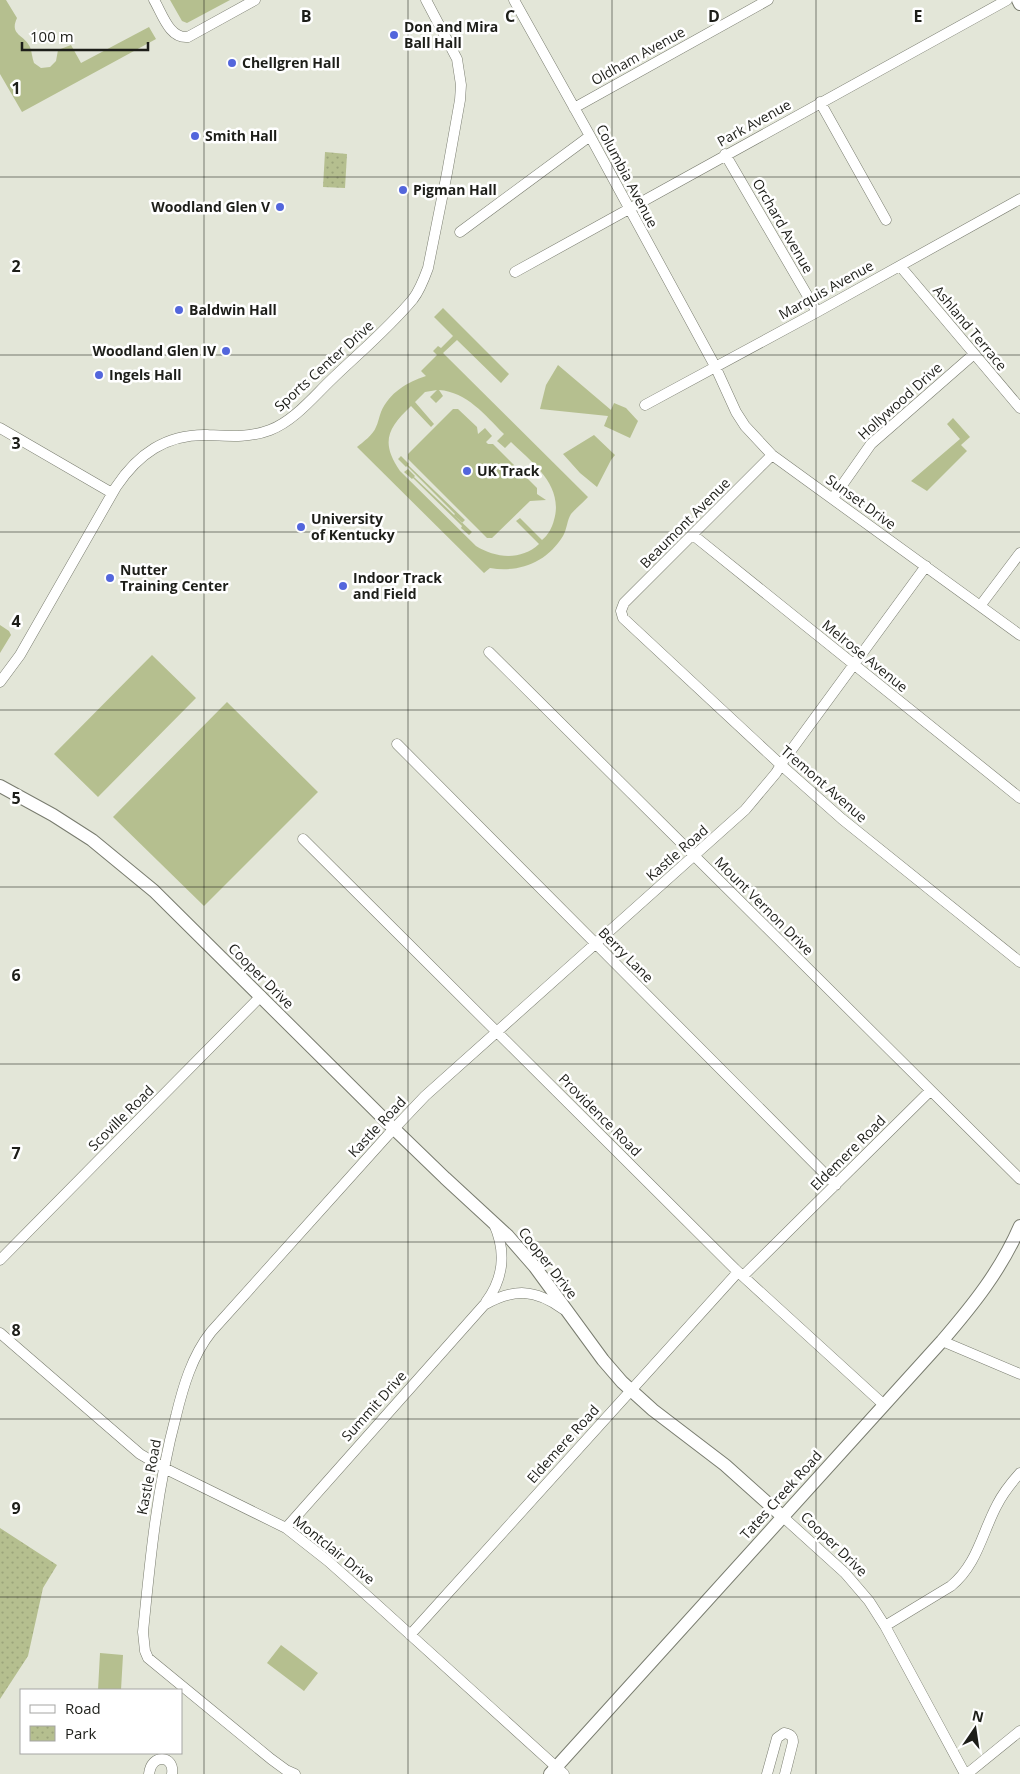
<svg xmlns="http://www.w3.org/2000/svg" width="1020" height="1774" font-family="'Open Sans',sans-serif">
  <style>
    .green { fill: #b5bf8f; fill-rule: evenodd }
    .park { fill: url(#park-dots) }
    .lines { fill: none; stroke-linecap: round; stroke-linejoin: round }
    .minor-casing { stroke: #797c6f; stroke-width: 11 }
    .major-casing { stroke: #797c6f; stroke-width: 14 }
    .minor { stroke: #fff; stroke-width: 10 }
    .major { stroke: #fff; stroke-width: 12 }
    .grid { fill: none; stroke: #1d1e19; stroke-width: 1; stroke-opacity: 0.55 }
    .poi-dot { fill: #5366dc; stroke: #fff; stroke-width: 2 }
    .labels { text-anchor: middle; stroke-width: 5; stroke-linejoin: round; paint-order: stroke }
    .poi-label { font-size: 14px; font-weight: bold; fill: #1d1e19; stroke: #fff; text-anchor: start }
    .street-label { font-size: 14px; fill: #1d1e19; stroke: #fff }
    .grid-label { font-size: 16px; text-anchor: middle; font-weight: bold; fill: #1d1e19; stroke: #fff; stroke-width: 5; stroke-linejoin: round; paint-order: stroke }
  </style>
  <defs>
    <pattern id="park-dots" width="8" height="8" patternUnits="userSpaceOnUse" patternTransform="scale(1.25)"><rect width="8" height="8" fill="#b5bf8f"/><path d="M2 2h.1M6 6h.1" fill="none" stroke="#9ba47b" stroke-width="1.8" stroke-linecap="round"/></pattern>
  </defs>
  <rect width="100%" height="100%" fill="#e3e6d8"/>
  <!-- green -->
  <path class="green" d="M0 0H6L17 18C9 35 24 34 30 47 32 52 32 58 34 63L41 68 50 67 56 61 58 50 71 45 81 63 149 27 156 39 22 112 0 74Z
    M170 0H230L187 23 182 21Z
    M443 308 509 374 501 383 457 340 443 353 588 497C583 503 576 508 571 514 567 520 567 529 563 536 547 562 520 573 490 568L484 573 357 447C363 442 373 435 376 427 378 423 379 417 381 412 389 393 407 382 426 376L421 371 437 355 433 351 438 346 441 348 453 336 434 317ZM437 390 430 397 436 403 443 396 439 390C467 392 485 415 504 434L497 441 505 448 511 442C533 463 564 486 554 520 552 528 548 535 542 540L520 518 516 521 539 544C521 561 495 558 476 546L400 471C380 442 388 428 411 406L431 427 434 424 415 402 425 392Z
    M558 365 611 410 614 403 626 408 638 421 630 438 604 426 608 416 540 409 546 385Z
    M453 409H458L477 427 478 434 485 428 492 436 486 442 488 444H493L537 488V494L546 500 530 501 492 538H487L408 459V454Z
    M953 418 970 437 961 445 967 451 927 491 911 481 960 439 947 424Z
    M594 435 615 455 611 460 597 487 580 473 563 454Z
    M401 456 409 464 408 465 465 520 462 523 454 515 455 514 407 466 406 467 398 459Z
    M408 469 415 476 414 477 472 532 469 535 461 528 462 526 413 478 412 479 404 472Z
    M0 625 9 631 11 635 0 653Z
    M152 655 196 698 98 797 54 754Z
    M227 702 318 792 204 906 113 817Z
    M281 1645 318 1673 304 1691 267 1663Z
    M100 1653 123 1655 121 1690H98Z"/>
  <!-- park -->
  <path class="park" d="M325 152 347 154 345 188 323 187Z
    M0 1528 57 1565 43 1588 28 1656 0 1699Z"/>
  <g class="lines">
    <defs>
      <path id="minor" d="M154 0C162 13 169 39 188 37L255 0
        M514 0 590 136 715 366 736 412 745 426 772 455 1020 635
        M820 102 886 220
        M574 108 768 0
        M725 154 817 312
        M460 232 590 136
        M900 266 1020 408
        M515 272 1007 0
        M645 405 817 312 1020 199
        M0 428 112 493
        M772 455 624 603 621 611 623 618 781 765 842 819 1020 962
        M833 498 871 444 974 354
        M693 535 1020 798
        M980 606 1020 553
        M489 652 1020 1179
        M0 682 20 655 116 487C138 454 166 434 207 435 229 436 249 438 270 430 294 421 314 396 332 379 359 353 389 328 413 299 420 290 424 279 428 268L447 173 460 100 461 85 457 59 426 0
        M397 744 836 1185
        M303 839 735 1269 883 1404
        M0 1260 261 996
        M743 1276 930 1091
        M486 1302C504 1278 506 1251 494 1224
        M0 1333 140 1454 164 1468 286 1528 328 1561 373 1601 564 1774
        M942 1341 1020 1374
        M782 1516 845 1573 869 1601 885 1626 965 1774
        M286 1528 484 1305C514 1288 535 1289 563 1309
        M885 1626 951 1586C977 1565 982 1533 997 1505 1003 1493 1011 1483 1020 1473
        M410 1635 738 1272
        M149 1774C151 1753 175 1755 172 1774
        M295 1774 286 1770 271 1759 148 1658 145 1651 143 1632C150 1560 157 1487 176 1416 183 1387 192 1356 211 1332L388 1135 425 1096 745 810 776 773 784 760 926 566
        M767 1774 777 1738 784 1733C790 1734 793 1736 793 1742L785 1774
        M967 1774 1020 1731"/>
      <path id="major" d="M1018 0 1020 4
        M0 786 53 815 92 840 154 891 387 1122 445 1178 508 1236 535 1267 603 1360 622 1382 653 1410 725 1465 782 1516
        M550 1774 942 1341C973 1305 1001 1270 1020 1226"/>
    </defs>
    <!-- minor casing -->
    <use href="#minor" class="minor-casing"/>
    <!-- major casing -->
    <use href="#major" class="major-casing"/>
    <!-- minor -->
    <use href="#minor" class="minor"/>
    <!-- major -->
    <use href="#major" class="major"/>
  </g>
  <!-- grid -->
  <path class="grid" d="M204 0V1774M408 0V1774M612 0V1774M816 0V1774M0 177H1020M0 355H1020M0 532H1020M0 710H1020M0 887H1020M0 1064H1020M0 1242H1020M0 1419H1020M0 1597H1020"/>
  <!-- markers -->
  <g class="poi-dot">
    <circle cx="394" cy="35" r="5"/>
    <circle cx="232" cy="63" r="5"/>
    <circle cx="195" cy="136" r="5"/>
    <circle cx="403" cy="190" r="5"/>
    <circle cx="280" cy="207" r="5"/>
    <circle cx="179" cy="310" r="5"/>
    <circle cx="226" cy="351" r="5"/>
    <circle cx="99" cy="375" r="5"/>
    <circle cx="467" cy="471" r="5"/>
    <circle cx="301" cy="527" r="5"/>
    <circle cx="110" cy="578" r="5"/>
    <circle cx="343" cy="586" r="5"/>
  </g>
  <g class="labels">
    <!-- poi labels -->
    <g class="poi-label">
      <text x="404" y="32">Don and Mira<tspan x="404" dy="16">Ball Hall</tspan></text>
      <text x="242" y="68">Chellgren Hall</text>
      <text x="205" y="141">Smith Hall</text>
      <text x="413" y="195">Pigman Hall</text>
      <text x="270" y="212" text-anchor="end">Woodland Glen V</text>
      <text x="189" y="315">Baldwin Hall</text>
      <text x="216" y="356" text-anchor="end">Woodland Glen IV</text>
      <text x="109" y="380">Ingels Hall</text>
      <text x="477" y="476">UK Track</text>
      <text x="311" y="524">University<tspan x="311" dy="16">of Kentucky</tspan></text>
      <text x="120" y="575">Nutter<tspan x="120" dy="16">Training Center</tspan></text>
      <text x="353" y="583">Indoor Track<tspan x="353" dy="16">and Field</tspan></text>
    </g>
    <!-- street labels -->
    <g class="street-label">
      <text transform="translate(638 56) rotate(-29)" y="5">Oldham Avenue</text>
      <text transform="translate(754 123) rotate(-29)" y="5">Park Avenue</text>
      <text transform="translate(627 176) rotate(62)" y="5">Columbia Avenue</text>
      <text transform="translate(783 226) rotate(60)" y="5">Orchard Avenue</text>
      <text transform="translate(826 290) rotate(-29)" y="5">Marquis Avenue</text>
      <text transform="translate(970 328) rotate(50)" y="5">Ashland Terrace</text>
      <text transform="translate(324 366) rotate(-42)" y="5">Sports Center Drive</text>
      <text transform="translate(900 401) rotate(-42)" y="5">Hollywood Drive</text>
      <text transform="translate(861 502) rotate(36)" y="5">Sunset Drive</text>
      <text transform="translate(685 523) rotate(-45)" y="5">Beaumont Avenue</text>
      <text transform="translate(865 656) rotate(39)" y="5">Melrose Avenue</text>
      <text transform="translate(824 784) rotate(41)" y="5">Tremont Avenue</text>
      <text transform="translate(677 853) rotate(-41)" y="5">Kastle Road</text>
      <text transform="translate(764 906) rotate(45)" y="5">Mount Vernon Drive</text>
      <text transform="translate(626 955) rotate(45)" y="5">Berry Lane</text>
      <text transform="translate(261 976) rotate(45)" y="5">Cooper Drive</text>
      <text transform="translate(600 1115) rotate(45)" y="5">Providence Road</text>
      <text transform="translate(121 1118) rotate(-45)" y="5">Scoville Road</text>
      <text transform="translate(377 1127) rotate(-47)" y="5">Kastle Road</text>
      <text transform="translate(848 1153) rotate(-45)" y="5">Eldemere Road</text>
      <text transform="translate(548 1263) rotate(52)" y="5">Cooper Drive</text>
      <text transform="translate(374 1406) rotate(-48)" y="5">Summit Drive</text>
      <text transform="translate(563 1444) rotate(-48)" y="5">Eldemere Road</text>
      <text transform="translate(149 1477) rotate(-79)" y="5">Kastle Road</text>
      <text transform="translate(781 1495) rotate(-48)" y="5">Tates Creek Road</text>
      <text transform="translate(834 1544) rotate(44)" y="5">Cooper Drive</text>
      <text transform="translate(334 1550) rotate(39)" y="5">Montclair Drive</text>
    </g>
  </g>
  <g class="grid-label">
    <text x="306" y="22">B</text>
    <text x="510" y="22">C</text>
    <text x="714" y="22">D</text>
    <text x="918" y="22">E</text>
    <text x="16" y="94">1</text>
    <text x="16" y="272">2</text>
    <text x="16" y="449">3</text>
    <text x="16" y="627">4</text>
    <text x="16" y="804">5</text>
    <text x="16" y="981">6</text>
    <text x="16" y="1159">7</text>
    <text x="16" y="1336">8</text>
    <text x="16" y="1514">9</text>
  </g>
  <!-- legend -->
  <rect x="20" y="1689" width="162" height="65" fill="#ffffff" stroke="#a5a5a3"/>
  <rect x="30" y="1705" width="25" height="8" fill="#ffffff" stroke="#a5a5a3"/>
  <text x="65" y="1714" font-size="15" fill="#1d1e19">Road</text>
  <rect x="30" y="1726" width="25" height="15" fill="url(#park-dots)" stroke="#a5a5a3"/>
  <text x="65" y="1739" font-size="15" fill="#1d1e19">Park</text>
  <!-- north arrow -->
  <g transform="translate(975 1729) rotate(13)" stroke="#ffffff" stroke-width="4" paint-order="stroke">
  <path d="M0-4L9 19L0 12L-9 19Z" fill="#1d1e19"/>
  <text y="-8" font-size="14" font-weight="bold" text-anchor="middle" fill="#1d1e19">N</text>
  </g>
  <!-- scale -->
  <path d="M22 42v8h126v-8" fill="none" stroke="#1d1e19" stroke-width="2.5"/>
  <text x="30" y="42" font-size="15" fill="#1d1e19" stroke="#ffffff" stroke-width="4" paint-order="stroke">100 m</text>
</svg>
